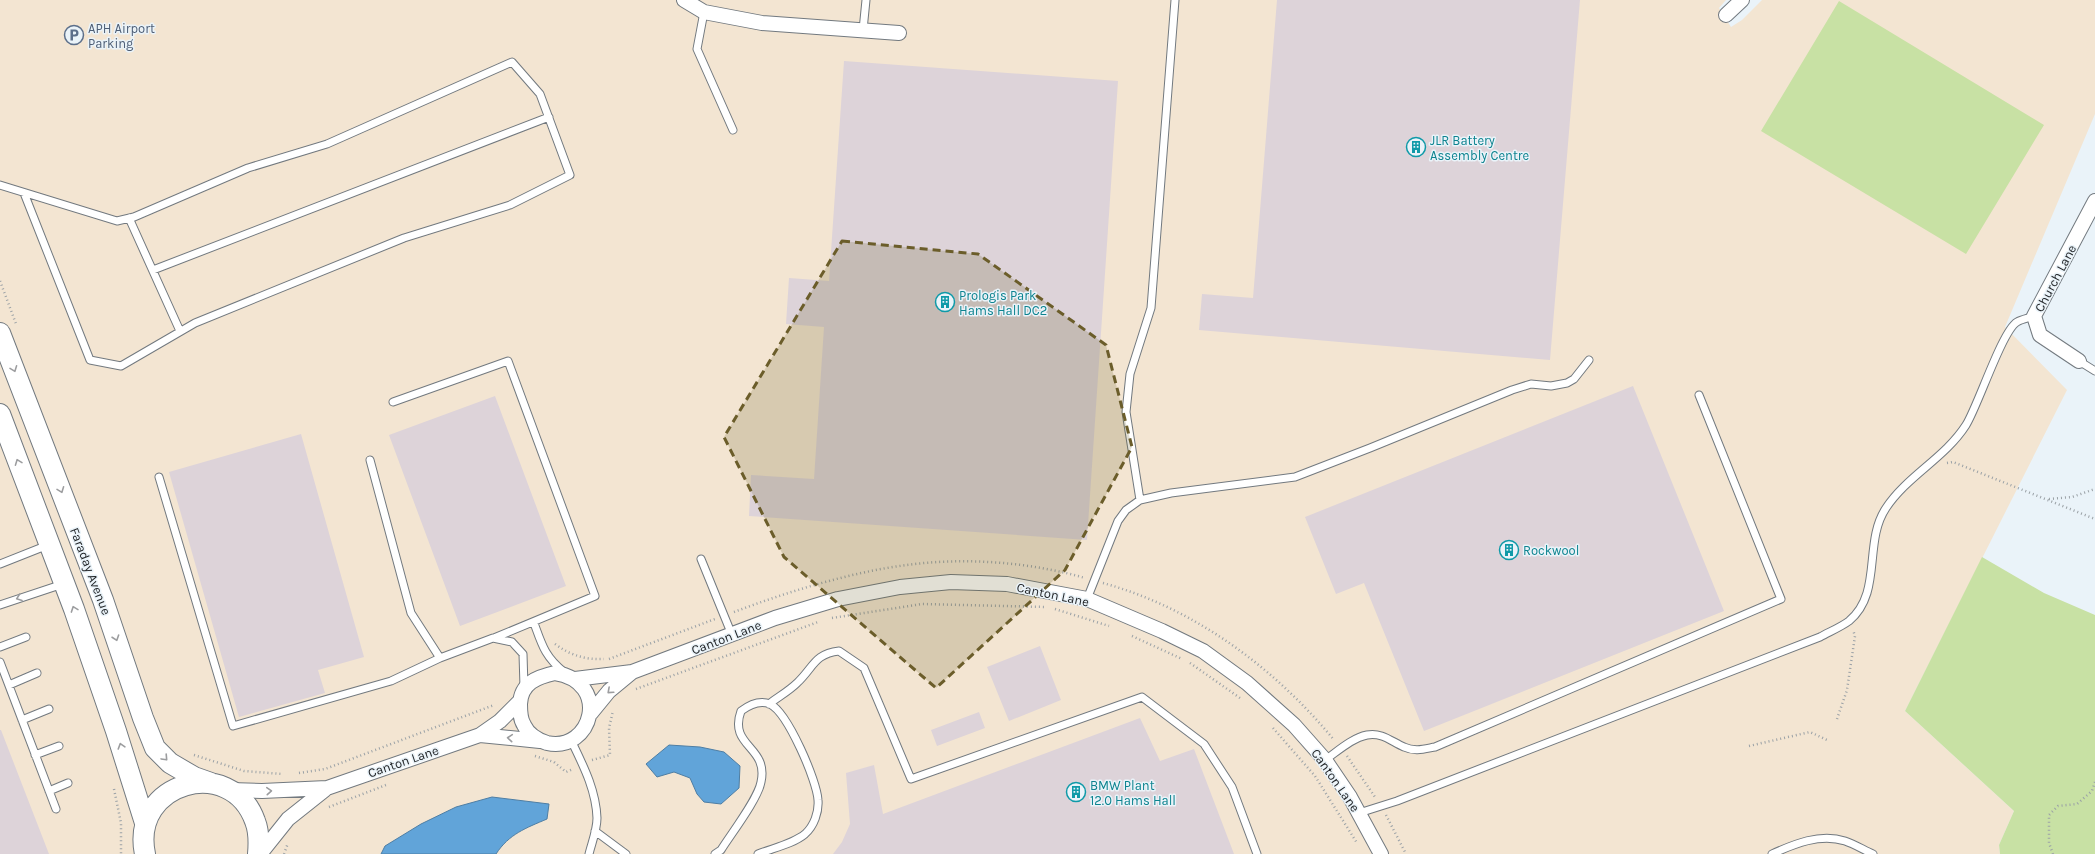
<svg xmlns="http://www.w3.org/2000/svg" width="2095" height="854" font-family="Karla,sans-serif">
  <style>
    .industrial { fill: #f3e5d2 }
    .green { fill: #c8e1a4 }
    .water { fill: #61a4d9; stroke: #4e7ea4 }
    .building { fill: #ddd3d9 }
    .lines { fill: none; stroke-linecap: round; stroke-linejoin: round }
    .lane-casing { stroke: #72797f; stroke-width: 9 }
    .street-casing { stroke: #72797f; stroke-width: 16 }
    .secondary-casing { stroke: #72797f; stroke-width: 22 }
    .path { stroke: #9aa1a6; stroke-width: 2.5; stroke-dasharray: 1 3; stroke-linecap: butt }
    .lane { stroke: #fff; stroke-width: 7 }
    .street { stroke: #fff; stroke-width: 14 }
    .secondary { stroke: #fff; stroke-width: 20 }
    .oneway { stroke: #9c9d9f }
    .marked { fill: #6b5d2a; fill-opacity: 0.2; stroke: #6b5d2a; stroke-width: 3; stroke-dasharray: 8 5; stroke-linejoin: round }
    .labels { text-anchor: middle; stroke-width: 3; stroke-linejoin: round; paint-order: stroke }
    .service-label { font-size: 13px; fill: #4e5e75; stroke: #eaf3f9; text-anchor: start }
    .culture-label { font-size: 13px; fill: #0d838f; stroke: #eaf3f9; text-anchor: start }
    .street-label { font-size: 13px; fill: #232629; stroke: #eaf3f9 }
  </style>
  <rect width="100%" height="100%" fill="#eaf3f9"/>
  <!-- industrial -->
  <path class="industrial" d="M0 0H1726L1719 8 1731 27 1742 20 1762 0H2095V114L2005 327 2067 390 1905 711 2014 811 1999 845 2000 854H0Z"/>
  <!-- green -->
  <path class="green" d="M1839 1 2044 125 1966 254 1761 131Z
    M1982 557 2044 593 2095 615V854H2000L1999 845 2014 811 1905 711Z"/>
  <!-- water -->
  <path class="water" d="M669 745 700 747 724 752 740 766 739 788 721 804 704 802 697 794 690 778 674 772 657 777 646 764Z
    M492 797 549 804 547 819C526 828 509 834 496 854H381L385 846 421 824 456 807Z"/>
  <!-- building -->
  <path class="building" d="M1277 0H1580L1550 360 1199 330 1202 294 1253 298Z
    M844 61 1118 81 1087 540 749 516 751 475 814 479 824 327 786 324 789 278 829 281Z
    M1633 386 1724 611 1424 731 1364 583 1336 594 1305 517Z
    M495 396 566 586 460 626 389 435Z
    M301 434 364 657 318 670 325 693 239 717 169 472Z
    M1040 646 1061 700 1009 721 987 667Z
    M979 712 985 728 937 746 931 730Z
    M1140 718 1160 761 1194 749 1234 854H833L842 842 850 824 846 773 874 765 883 814Z
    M0 730H1L49 854H0Z"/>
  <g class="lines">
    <defs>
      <path id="lane" d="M704 12 697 49 733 130
        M863 30 866 0
        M0 185 117 221 134 217 248 168 327 144 512 62 540 94 570 175 510 205 404 238 195 323 121 366 90 360 24 193
        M129 218 180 331
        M153 270 549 117
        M2079 361 2095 371
        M393 402 508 361 595 596 494 638
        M370 460 411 613 440 658
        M159 477 233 726 391 681 440 658 493 638 512 642 523 654 524 687
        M1140 500 1126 412 1130 374 1151 308 1175 0
        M701 559 732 635
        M0 564 48 545
        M1087 599 1118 521 1126 510 1140 500 1171 493 1295 477 1370 448 1512 390 1531 384 1551 386 1567 383 1574 379 1589 360
        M0 605 63 584
        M534 623C542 645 545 657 564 672
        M0 647 26 637
        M0 662 56 809
        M9 685 37 673
        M769 704C778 697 789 691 797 683 814 667 814 654 839 651L864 668 911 779 1142 697 1204 744 1232 787 1257 854
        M22 720 49 709
        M571 740C583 765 596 790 597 818 597 830 592 842 589 854
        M35 755 59 746
        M1325 760C1338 751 1352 738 1367 735 1382 732 1392 742 1404 747 1415 752 1424 749 1435 747L1781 599 1699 395
        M49 791 68 783
        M1359 813 1397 801 1820 637C1829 632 1841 627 1849 621 1883 593 1863 542 1886 508 1907 476 1945 458 1966 425 1978 406 2002 331 2017 322 2022 319 2029 318 2034 316
        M595 831 626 854
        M715 854 721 850C731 834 758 799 761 782 769 746 728 747 741 711 749 705 760 700 770 704 788 713 817 781 818 800 819 812 814 826 805 834 793 844 773 848 758 854
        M1772 854C1794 844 1820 833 1845 841 1854 844 1864 850 1873 854"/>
      <path id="street" d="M684 0 704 12 762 23 899 33
        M1726 15 1742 0
        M2079 361 2040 335 2034 316 2095 201
        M555 673C612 682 592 753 547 743 538 740 528 734 524 725 520 719 520 711 520 704 521 683 537 677 555 673Z
        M575 679 632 672 775 618 838 599 900 587 951 582 1007 584 1087 599 1162 631 1203 651 1247 683 1294 725 1325 760 1350 797 1381 854
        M591 713 609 691 632 672
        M480 735 540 741
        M230 790 262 791 327 788 480 735 500 721 520 701
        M260 854 288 819 327 788"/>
      <path id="secondary" d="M0 333 103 600 143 718 155 748 170 763 194 777 211 783
        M0 414 74 609 116 731 145 823
        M145 854C130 782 231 754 255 821 259 831 259 843 258 854"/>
    </defs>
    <!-- lane casing -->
    <use href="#lane" class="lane-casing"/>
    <!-- street casing -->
    <use href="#street" class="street-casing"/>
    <!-- secondary casing -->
    <use href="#secondary" class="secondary-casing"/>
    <!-- path -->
    <path class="path" d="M0 281 16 324
      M1947 463 1953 462 2095 519
      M2049 499 2072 497 2095 489
      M1103 583C1194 608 1275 668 1334 740
      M1055 609 1109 626
      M734 612C787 592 851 572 907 565 965 557 1029 562 1085 578
      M832 618 922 604 1046 607
      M1132 636 1182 659
      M555 644C570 655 585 660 604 659
      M609 659 715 619
      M1190 663 1240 698
      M636 689 818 622
      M1837 719 1847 690 1855 636 1853 630
      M1273 728 1315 776 1357 843
      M1749 746 1810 732 1827 740
      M194 755 244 771 282 774
      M535 756 554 762 566 772 573 769
      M1347 756 1375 797
      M592 760 610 755 609 728 613 711
      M299 773 325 769 494 705
      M114 789 121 823V854
      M329 807 386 785
      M1386 815 1406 854
      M284 854 288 843
      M2053 854 2049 843V815L2058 806 2077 804 2092 791 2095 782"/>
    <!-- lane -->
    <use href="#lane" class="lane"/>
    <!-- street -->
    <use href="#street" class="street"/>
    <!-- secondary -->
    <use href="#secondary" class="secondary"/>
  </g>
  <!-- one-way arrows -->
  <defs><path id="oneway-chevron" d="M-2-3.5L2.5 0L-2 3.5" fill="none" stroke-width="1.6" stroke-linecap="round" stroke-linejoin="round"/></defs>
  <g class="oneway">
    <use href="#oneway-chevron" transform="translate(14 369) rotate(69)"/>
    <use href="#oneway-chevron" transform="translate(18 462) rotate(-111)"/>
    <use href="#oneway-chevron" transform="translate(61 490) rotate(69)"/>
    <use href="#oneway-chevron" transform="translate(19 598) rotate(160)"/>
    <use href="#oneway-chevron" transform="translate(74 609) rotate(-110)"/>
    <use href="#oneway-chevron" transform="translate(116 638) rotate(71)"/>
    <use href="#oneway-chevron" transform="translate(610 691) rotate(138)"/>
    <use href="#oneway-chevron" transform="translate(510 738) rotate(-175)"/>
    <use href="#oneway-chevron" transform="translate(121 746) rotate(-107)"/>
    <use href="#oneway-chevron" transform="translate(165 758) rotate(47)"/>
    <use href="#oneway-chevron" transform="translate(269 791) rotate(-4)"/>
  </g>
  <!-- marked area -->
  <path class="marked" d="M842 241 978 254 1106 345 1132 447 1065 570 936 688 784 557 724 437Z"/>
  <!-- icons -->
  <defs>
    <symbol id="parking-ring" viewBox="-11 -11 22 22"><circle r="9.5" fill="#eaf3f9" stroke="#5c6f8a" stroke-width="1.5"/><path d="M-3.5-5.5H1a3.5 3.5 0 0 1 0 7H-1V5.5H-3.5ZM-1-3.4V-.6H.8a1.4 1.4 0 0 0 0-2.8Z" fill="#5c6f8a"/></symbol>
    <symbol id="building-ring" viewBox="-11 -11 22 22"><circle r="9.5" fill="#eaf3f9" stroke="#0f9aa8" stroke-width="1.5"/><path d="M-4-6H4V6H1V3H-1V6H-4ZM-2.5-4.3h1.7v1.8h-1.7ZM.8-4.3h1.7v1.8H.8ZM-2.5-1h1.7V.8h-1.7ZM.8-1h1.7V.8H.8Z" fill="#0f9aa8"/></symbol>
  </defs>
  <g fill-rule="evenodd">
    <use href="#parking-ring" x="63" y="24" width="22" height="22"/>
    <use href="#building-ring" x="1405" y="136" width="22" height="22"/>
    <use href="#building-ring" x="934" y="291" width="22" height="22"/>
    <use href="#building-ring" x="1498" y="539" width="22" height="22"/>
    <use href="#building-ring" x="1065" y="781" width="22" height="22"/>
  </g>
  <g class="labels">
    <!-- service labels -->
    <g class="service-label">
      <text x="88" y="33">APH Airport<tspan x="88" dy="15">Parking</tspan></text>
    </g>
    <!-- culture labels -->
    <g class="culture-label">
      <text x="1430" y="145">JLR Battery<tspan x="1430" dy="15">Assembly Centre</tspan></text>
      <text x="959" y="300">Prologis Park<tspan x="959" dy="15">Hams Hall DC2</tspan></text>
      <text x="1523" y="555">Rockwool</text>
      <text x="1090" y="790">BMW Plant<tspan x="1090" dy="15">12.0 Hams Hall</tspan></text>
    </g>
    <!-- street labels -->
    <g class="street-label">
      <text transform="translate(2055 278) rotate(-62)" y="5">Church Lane</text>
      <text transform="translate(91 571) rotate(69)" y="5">Faraday Avenue</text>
      <text transform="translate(1053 594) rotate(12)" y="5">Canton Lane</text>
      <text transform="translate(726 637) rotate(-21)" y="5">Canton Lane</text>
      <text transform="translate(403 761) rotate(-19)" y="5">Canton Lane</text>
      <text transform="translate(1336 780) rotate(55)" y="5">Canton Lane</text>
    </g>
  </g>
</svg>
